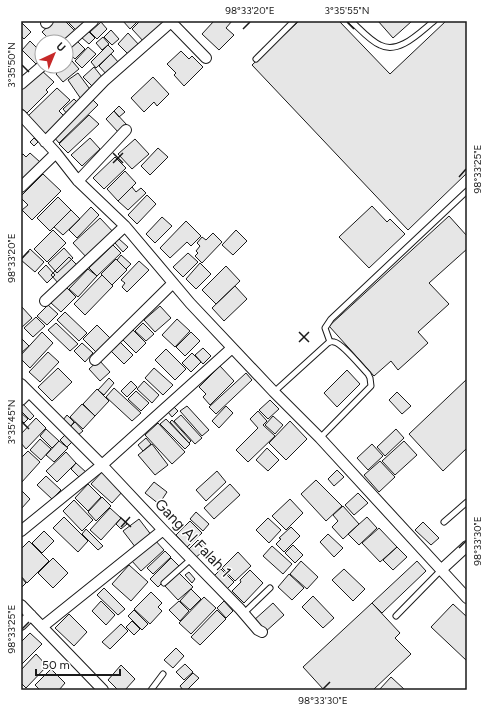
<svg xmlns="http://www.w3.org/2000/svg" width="488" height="711" font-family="Figtree,sans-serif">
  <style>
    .building { fill: #e6e6e6; stroke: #1a1a1a }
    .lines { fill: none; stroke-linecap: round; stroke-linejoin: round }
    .lane-casing { stroke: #1a1a1a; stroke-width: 7 }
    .street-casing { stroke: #1a1a1a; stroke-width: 12 }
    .lane { stroke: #fff; stroke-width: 5 }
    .street { stroke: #fff; stroke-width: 10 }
    .ticks { fill: none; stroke: #1a1a1a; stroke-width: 1.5 }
    .labels { text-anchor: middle; stroke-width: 3; stroke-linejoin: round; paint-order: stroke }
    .street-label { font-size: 15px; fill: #1a1a1a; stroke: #fff }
    .neatline { fill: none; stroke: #1a1a1a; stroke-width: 1.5 }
    .ticks-label { font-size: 10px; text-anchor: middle; fill: #1a1a1a }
  </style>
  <rect width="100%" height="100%" fill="#fff"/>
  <!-- building -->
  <path class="building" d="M54 21H65L75 31 63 42H52L42 32Z
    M67 21H86L76 30Z
    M123 21H138L130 29Z
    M140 21H163L166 24 145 43 132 29Z
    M214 21H232L226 28 234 35 219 50 202 34Z
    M299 21H339L390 74 446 21H467V173L408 230 252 65Z
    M378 21H412L393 38Z
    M21 22 31 32 24 39 21 36Z
    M101 22 107 29 97 39 90 32Z
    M111 30 119 39 112 45 104 37Z
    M88 31 95 38 89 44 81 37Z
    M128 33 140 46 130 56 118 44Z
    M103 37 109 44 102 50 96 43Z
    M76 40 85 49 75 59 66 51Z
    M30 41 42 53V58L36 64 22 50Z
    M108 45 114 51 96 68 91 62Z
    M88 47 96 54 82 68 75 61Z
    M181 51 189 59 192 56 203 67 184 86 174 75 176 73 167 64Z
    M66 54 79 69 63 82 56 74 60 70 56 66H66Z
    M111 54 119 63 107 75 99 66Z
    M94 67 102 77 92 86 83 77Z
    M40 69 54 82 46 90 48 92 27 113 21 108V88Z
    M78 73 92 92 81 99 68 80Z
    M153 77 169 94 157 106 154 102 144 112 131 98Z
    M57 88 70 100 59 111 66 118 46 137 27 117Z
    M91 98 98 105 59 143 53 136Z
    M74 99 79 104 68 115 63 109Z
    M119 106 125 112 119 117 114 111Z
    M114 111 127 125 119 133 106 119Z
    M89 115 99 124 68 153 59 144Z
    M34 138 38 142 34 146 30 142Z
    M90 138 100 149 82 166 71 155Z
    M135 139 149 154 132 169 118 154Z
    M158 148 168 157 150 175 141 166Z
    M30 153 40 162 23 179 21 177V155L23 154 26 157Z
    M115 157 126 168 104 189 93 178Z
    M125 171 136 183 118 201 107 189Z
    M43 174 61 191 32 220 22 210 28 205 21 198V196Z
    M132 187 136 192 141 188 146 193 128 210 118 201Z
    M147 195 156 204 137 224 128 215Z
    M58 197 71 210 50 231 37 218Z
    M372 206 387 222 390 219 405 234 369 268 339 237Z
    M91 207 99 215 77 238 69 230Z
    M71 210 80 219 63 235 54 227Z
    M449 216 467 236V249L429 283 449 304 418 332 428 343 398 370 391 361 374 376 329 326Z
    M162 217 172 226 155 243 146 234Z
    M100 218 116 235 89 260 73 243Z
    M186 221 201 236 191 246 187 242 170 258 160 248Z
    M53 230 66 243 47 262 34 249Z
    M236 230 247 241 233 255 222 245Z
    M213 233 222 242 202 263 195 256 198 253 196 251 200 246 197 243 202 237 206 240Z
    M119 239 128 247 123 252 115 243Z
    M113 245 121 253 97 276 89 268Z
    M64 248 73 258 57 273 48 263Z
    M30 249 44 262 35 272 21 260Z
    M188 253 198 262 183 277 173 267Z
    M121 255 131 264 126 269 117 260Z
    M69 257 78 266 59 284 51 275Z
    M116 259 127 270 112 285 101 274Z
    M139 261 149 270 127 292 122 287 125 283 121 280Z
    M200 263 211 274 196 289 186 279Z
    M46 265 55 275 47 283 38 273Z
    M226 266 240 281 216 304 202 290Z
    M88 269 97 276 78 297 69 289Z
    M102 275 113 286 85 315 74 304Z
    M235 286 247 299 224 321 212 308Z
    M66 287 76 297 61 312 51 303Z
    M48 305 58 314 47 325 37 316Z
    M21 306 32 318 21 328Z
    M160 306 171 318 155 332 144 320Z
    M65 312 87 333 79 341 57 320Z
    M36 317 45 326 33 337 24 328Z
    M177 319 190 331 175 347 162 335Z
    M56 323 78 344 70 351 48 330Z
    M143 323 154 334 146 341 135 331Z
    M97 325 113 341 99 355 83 339Z
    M132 329 146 343 136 353 122 339Z
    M42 332 53 343 30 368 21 359V355Z
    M191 332 200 341 185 356 176 347Z
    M21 338 29 346 21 353Z
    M120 342 133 355 124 364 111 351Z
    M82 343 93 353 85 362 74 351Z
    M203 348 211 356 203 364 195 355Z
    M166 349 186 369 175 380 155 360Z
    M48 352 59 362 40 382 29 372Z
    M192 353 201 362 191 372 182 363Z
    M99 360 110 372 100 381 89 369Z
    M220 366 234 381 210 405 203 397 206 394 199 387Z
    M58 368 72 382 52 401 38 387Z
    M154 368 173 385 163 395 145 378Z
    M347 370 360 384 337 407 324 393Z
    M246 373 252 380 216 414 209 407Z
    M109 378 114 383 104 395 98 390Z
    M467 379V448L443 471 409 434Z
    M131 381 137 387 127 397 121 391Z
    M144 381 159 395 152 403 137 389Z
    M114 388 141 413 132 421 106 397Z
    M97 389 109 401 95 416 83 404Z
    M136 391 149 403 141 411 128 399Z
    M397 392 411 406 402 414 389 400Z
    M270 400 279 409 268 419 259 410Z
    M23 404 34 416 30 420 21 411V406Z
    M82 404 95 416 83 429 70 417Z
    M187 406 209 430 202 436 180 411Z
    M226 406 233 413 219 428 212 421Z
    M174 407 178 411 172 417 168 412Z
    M258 411 267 421 263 425 275 436 248 462 236 450 258 428 250 419Z
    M21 413 28 419 24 423 21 420Z
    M67 415 74 422 70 427 63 420Z
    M181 415 202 438 195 444 174 421Z
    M273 416 283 425 275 434 265 425Z
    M36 418 46 428 26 449 21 443V434Z
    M166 419 190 444 185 449 160 424Z
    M172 420 191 441 189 443 170 422Z
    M290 421 307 439 286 460 269 443Z
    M75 422 83 431 78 435 70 427Z
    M158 423 185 452 172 464 145 435Z
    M46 429 59 441 52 448 40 436Z
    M396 429 404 438 385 456 377 447Z
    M66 434 73 441 67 447 60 440Z
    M146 438 151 444 143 451 138 445Z
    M40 439 51 449 41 460 30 450Z
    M59 441 68 448 54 462 46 455Z
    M404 441 417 455 395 475 382 461Z
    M152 444 168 465 155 475 138 455Z
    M372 444 383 456 368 470 357 458Z
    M267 448 279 460 268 471 256 460Z
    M28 451 40 462 21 483V458Z
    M66 452 76 463 57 482 46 471Z
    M380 461 395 477 379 492 364 475Z
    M76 463 87 473 82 480 71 469Z
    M337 470 344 477 334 486 328 479Z
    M217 471 226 482 206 501 196 490Z
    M102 472 123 491 112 503 91 484Z
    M46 476 61 490 52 499 37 485Z
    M316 480 342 506 326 521 301 494Z
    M154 482 167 492 159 504 145 493Z
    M88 484 101 497 88 511 75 498Z
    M230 484 240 495 214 519 204 508Z
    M21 490 30 499 21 509Z
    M358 493 368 503 354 515 345 505Z
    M102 497 111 506 96 521 88 512Z
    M290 499 303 513 286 530 272 516Z
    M74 500 93 520 82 531 63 511Z
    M343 506 359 524 343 539 332 527 338 521 333 515Z
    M110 508 121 518 101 540 90 530Z
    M196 512 209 524 203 531 190 519Z
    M64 517 88 541 78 552 53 528Z
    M367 517 377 528 359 545 348 534Z
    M121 518 127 524 121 529 116 524Z
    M268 518 281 530 269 543 256 530Z
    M139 519 152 536 136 548 123 531Z
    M190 521 202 533 187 547 176 535Z
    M423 522 439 538 431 545 415 530Z
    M291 527 300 536 284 552 276 544 281 539 279 538Z
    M379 528 397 547 380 562 362 543Z
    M86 529 103 546 98 550 82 534Z
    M44 531 54 541 42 553 32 543Z
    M328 534 343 548 334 557 320 542Z
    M154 539 164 550 141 571 131 560Z
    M198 540 206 549 195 558 188 550Z
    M29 541 49 561 27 583 21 576V549Z
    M293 545 303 555 295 563 285 553Z
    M272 546 292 564 283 574 263 556Z
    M397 547 407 557 393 570 383 560Z
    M165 551 171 557 153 574 147 568Z
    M238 552 251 566 235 581 222 568Z
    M53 558 68 573 53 588 38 573Z
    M171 558 179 566 158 587 150 579Z
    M301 561 318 577 307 589 290 574Z
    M417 561 426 571 382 613 372 603Z
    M129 565 148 582 131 601 112 584Z
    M221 569 234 582 225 591 212 578Z
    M344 569 365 589 353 601 332 580Z
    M250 570 263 583 244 603 232 591 241 582 240 580Z
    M189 572 195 579 192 583 185 575Z
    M179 573 193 587 178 600 165 586Z
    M289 574 304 588 292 600 278 587Z
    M21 577 26 583 21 588Z
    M104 588 125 609 118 615 97 595Z
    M191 589 201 599 190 610 180 601Z
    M151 592 162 603 158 607 162 611 150 624 134 609Z
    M313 596 334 618 323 628 302 607Z
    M204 597 216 608 191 634 179 623Z
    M101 601 115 615 106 625 92 611Z
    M179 601 189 611 180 621 169 610Z
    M224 601 233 611 226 618 217 608Z
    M273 603 284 615 264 633 253 621Z
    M372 603 400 633 395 638 411 654 373 690H324L303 667Z
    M453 604 467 617V661L431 627Z
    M134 610 148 624 142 630 128 616Z
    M217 610 226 619 200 645 191 637Z
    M69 614 87 632 74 646 55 628Z
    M132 621 140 629 134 635 126 627Z
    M121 624 128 631 110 649 102 642Z
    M30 633 42 644 21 665V642Z
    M176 648 184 656 173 668 164 660Z
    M36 654 47 666 26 688 21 683V670Z
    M185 664 193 672 184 680 176 672Z
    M121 665 135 679 125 690H118L108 680Z
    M51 669 65 683 59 690H40L35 685Z
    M193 673 199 678 187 690H183L180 686Z
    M391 677 405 690H379Z"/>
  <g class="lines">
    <defs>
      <path id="lane" d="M351 21C359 28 370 41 380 45 399 55 420 32 434 21
        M256 59 294 21
        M330 342 325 328 331 319 467 191
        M274 392 328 343C330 342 332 341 334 342 342 343 362 368 368 374L370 378 371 386 320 438
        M444 522 467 502
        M164 583 191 559
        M244 613 270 588
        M396 616 441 570
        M151 690 163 674"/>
      <path id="street" d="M170 21 206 58
        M46 23 48 21
        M66 45 93 21
        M21 84 42 66
        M21 115 56 153 78 181 125 226 190 303 274 392 320 438 467 598
        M45 142 104 81 171 22
        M78 181 126 130
        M21 187 56 153
        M45 301 125 226
        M95 360 173 283
        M21 384 102 465 163 530 240 609 258 630 262 632
        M21 400 29 392
        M21 531 102 465 232 348
        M441 570 467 546
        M21 605 103 690
        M21 625 31 615
        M42 627 163 530"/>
    </defs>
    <!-- lane casing -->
    <use href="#lane" class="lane-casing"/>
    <!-- street casing -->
    <use href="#street" class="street-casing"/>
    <!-- lane -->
    <use href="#lane" class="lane"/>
    <!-- street -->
    <use href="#street" class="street"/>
  </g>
  <!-- ticks -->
  <path class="ticks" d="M347 22 354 29M243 29 250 22M22 65 29 72M113 153 123 163M113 163 123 153M459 177 466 169M22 258 29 251M299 332 309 342M299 342 309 332M22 422 29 429M120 517 131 527M121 527 130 517M459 548 466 541M22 629 29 622M323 689 330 682"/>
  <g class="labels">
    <!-- street labels -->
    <g class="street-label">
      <text transform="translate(193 538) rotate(46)" y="5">Gang Al Falah 1</text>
    </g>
  </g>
  <!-- border -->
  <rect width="488" height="711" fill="none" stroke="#ffffff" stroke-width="44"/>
  <!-- north arrow -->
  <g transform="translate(54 54) rotate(44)"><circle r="19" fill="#ffffff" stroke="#a3a3a3"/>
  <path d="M0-3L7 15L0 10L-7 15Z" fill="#c62828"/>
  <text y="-6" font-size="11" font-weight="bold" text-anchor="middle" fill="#1a1a1a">U</text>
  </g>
  <!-- scale -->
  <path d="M36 669v6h84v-6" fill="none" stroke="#1a1a1a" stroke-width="2"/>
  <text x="42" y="669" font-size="12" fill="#1a1a1a" stroke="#ffffff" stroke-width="3" paint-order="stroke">50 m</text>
  <rect x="22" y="22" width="444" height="667" class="neatline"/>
  <g class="ticks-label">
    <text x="250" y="14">98°33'20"E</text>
    <text x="347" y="14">3°35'55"N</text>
    <text transform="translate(11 65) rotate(-90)" y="4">3°35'50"N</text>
    <text transform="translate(477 169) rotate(-90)" y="4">98°33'25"E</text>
    <text transform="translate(11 258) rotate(-90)" y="4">98°33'20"E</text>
    <text transform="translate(11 422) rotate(-90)" y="4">3°35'45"N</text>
    <text transform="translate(477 541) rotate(-90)" y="4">98°33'30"E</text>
    <text transform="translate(11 629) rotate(-90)" y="4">98°33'25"E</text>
    <text x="323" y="704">98°33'30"E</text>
  </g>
</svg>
